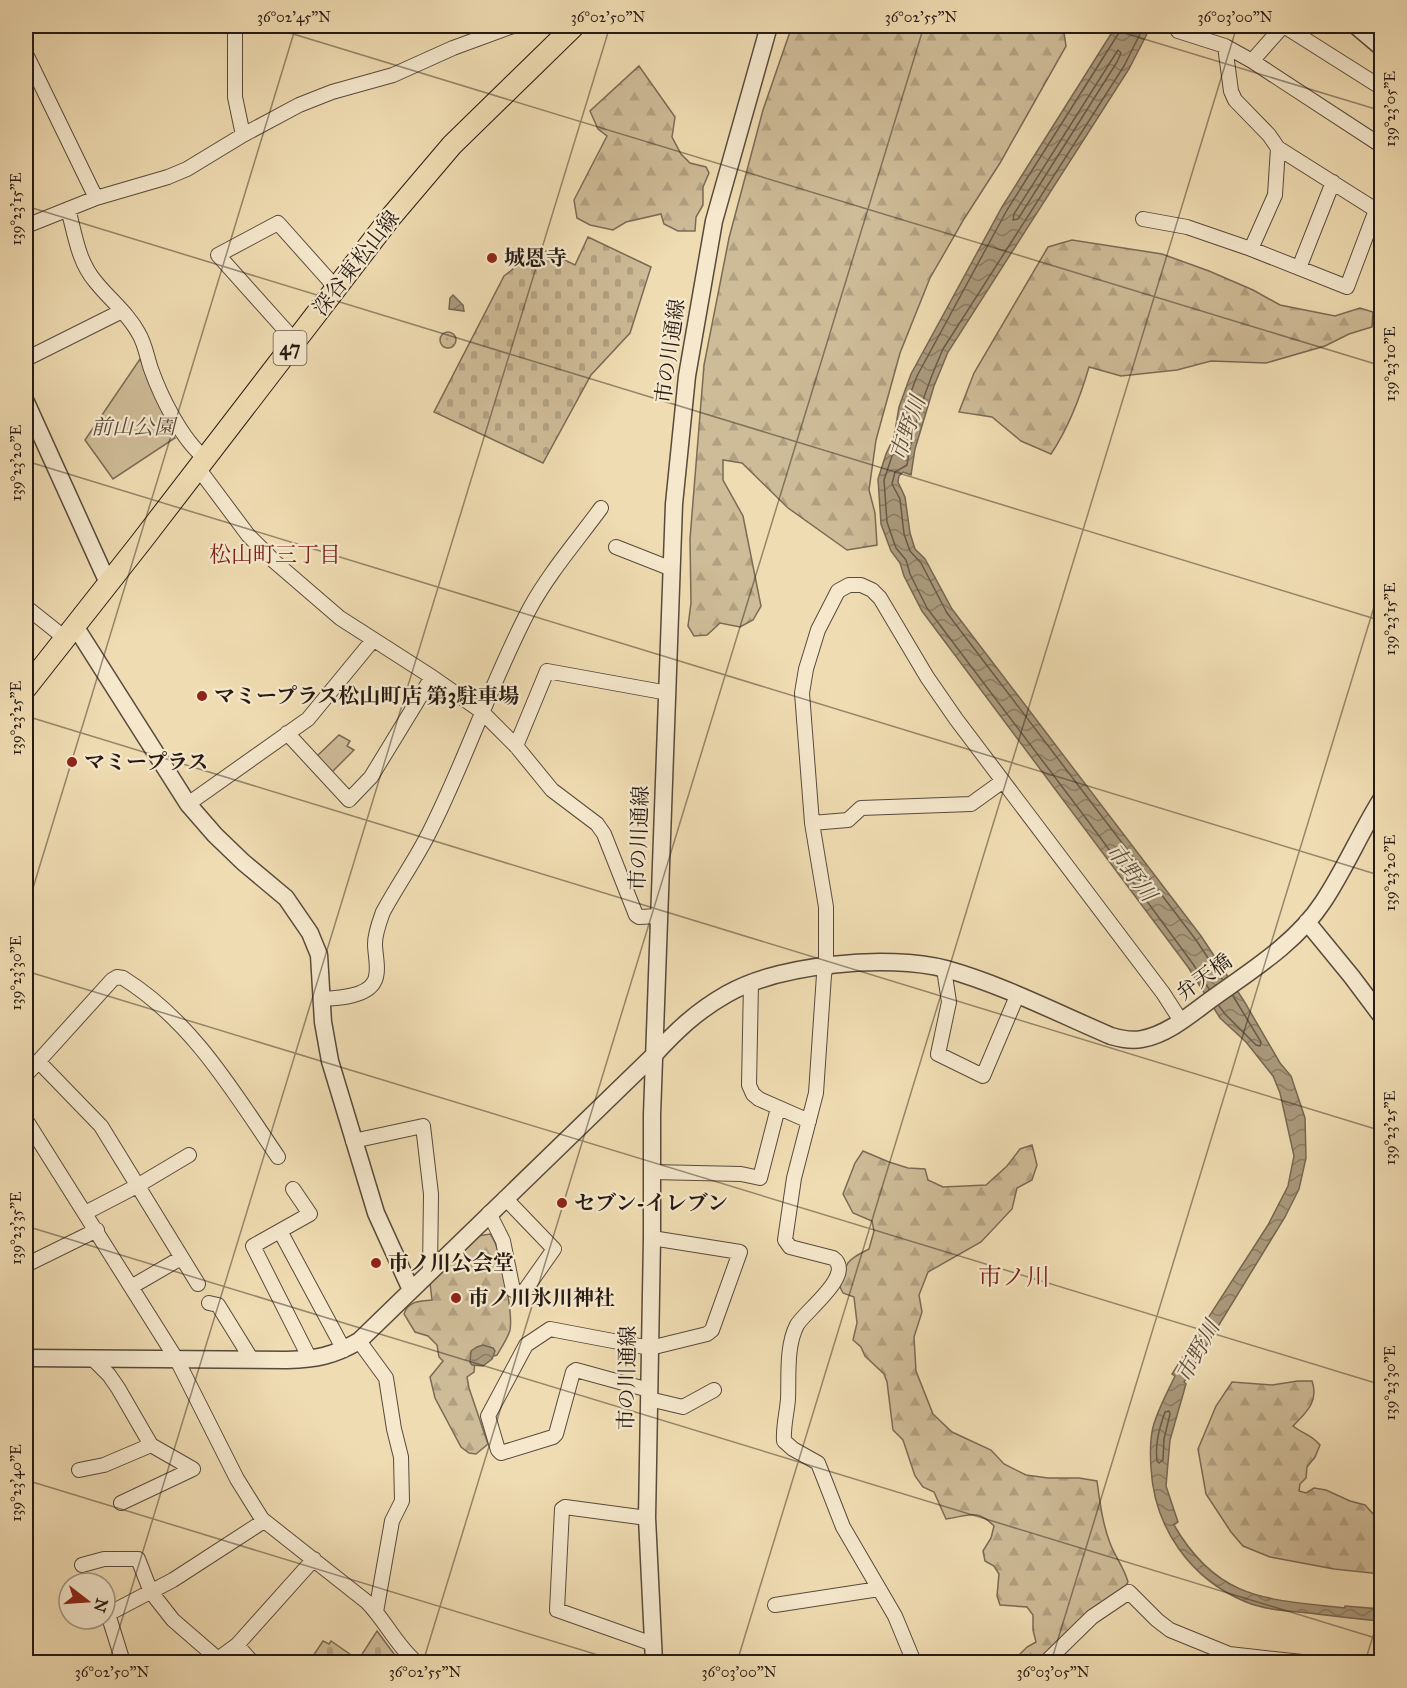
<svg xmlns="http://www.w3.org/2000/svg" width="1407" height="1688" font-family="'IM FELL Great Primer','Noto Serif JP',serif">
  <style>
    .grass { fill: url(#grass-dots); stroke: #7a6a56; stroke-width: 1.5 }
    .forest { fill: url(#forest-firs); stroke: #7a6a56; stroke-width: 1.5 }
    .cemetery { fill: url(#cemetery-stones); stroke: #7a6a56; stroke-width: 1.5 }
    .park { fill: #cebb97; stroke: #7a6a56; stroke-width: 1.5 }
    .water { fill: url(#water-waves); stroke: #766752; stroke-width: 1.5 }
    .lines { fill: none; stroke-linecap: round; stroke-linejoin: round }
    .shore { stroke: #685a48; stroke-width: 1.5 }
    .minor-casing { stroke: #584a3c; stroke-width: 16 }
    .tertiary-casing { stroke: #584a3c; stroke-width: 19 }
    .primary-casing { stroke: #261a14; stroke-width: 23 }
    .minor { stroke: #f5e8cd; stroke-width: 14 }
    .tertiary { stroke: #f5e8cd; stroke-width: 16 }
    .primary { stroke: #f0dcb2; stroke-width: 21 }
    .ticks { fill: none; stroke: #261a14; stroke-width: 1.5; stroke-opacity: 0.45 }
    .poi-dot { fill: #8f2418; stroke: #f5e8cd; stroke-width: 2 }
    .labels { text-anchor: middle; stroke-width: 4.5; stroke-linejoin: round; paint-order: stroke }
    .shield { fill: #f5e8cd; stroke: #64584c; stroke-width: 1.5 }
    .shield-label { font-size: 20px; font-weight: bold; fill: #261a14 }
    .poi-label { font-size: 21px; font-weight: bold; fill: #261a14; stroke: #f5e8cd; text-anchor: start }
    .street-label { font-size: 21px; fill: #261a14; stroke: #f5e8cd }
    .park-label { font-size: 21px; font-style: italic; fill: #584a3b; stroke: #f5e8cd }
    .water-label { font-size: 22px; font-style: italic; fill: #5b4d3e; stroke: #f5e8cd }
    .neighbourhood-label { font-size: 22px; fill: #7a1f14; stroke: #f5e8cd }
    .quarter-label { font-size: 24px; fill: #7a1f14; stroke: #f5e8cd }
    .neatline { fill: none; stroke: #261a14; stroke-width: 2 }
    .ticks-label { font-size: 15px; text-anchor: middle; fill: #261a14 }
  </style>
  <defs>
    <pattern id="grass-dots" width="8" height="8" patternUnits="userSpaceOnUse" patternTransform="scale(1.5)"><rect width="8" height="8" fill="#cebb97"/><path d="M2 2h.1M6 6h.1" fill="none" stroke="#b1a081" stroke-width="1.8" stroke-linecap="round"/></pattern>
    <pattern id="forest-firs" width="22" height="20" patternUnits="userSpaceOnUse" patternTransform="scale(1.5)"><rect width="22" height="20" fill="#cebb97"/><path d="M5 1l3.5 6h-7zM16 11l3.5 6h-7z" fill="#b1a081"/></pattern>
    <pattern id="cemetery-stones" width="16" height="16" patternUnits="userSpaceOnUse" patternTransform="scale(1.5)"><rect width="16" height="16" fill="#cebb97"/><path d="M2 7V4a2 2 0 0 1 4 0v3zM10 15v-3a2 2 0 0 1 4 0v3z" fill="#b1a081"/></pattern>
    <pattern id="water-waves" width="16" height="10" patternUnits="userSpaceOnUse" patternTransform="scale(1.5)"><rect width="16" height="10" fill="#ab9a7c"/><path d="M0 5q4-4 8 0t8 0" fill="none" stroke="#8b7d64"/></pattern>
  </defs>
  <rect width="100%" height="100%" fill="#f0dcb2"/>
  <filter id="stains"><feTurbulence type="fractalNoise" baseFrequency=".00333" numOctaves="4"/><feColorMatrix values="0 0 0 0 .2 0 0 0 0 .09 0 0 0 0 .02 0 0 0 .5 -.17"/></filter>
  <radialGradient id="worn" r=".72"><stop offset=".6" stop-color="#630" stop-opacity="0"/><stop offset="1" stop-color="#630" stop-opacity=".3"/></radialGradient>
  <!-- grass -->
  <path class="grass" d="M440 340a8 8 0 1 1 16 0a8 8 0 1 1-16 0Z"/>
  <!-- forest -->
  <path class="forest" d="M792 26H1063L1066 46 1000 163 964 219 930 278 900 353 876 440 869 490 875 513 877 545 847 550 788 508 742 463 723 460V480L743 516 761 606 753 620 740 627 720 623 707 635 694 636 688 626 691 603 690 539 704 365 729 238 763 110Z
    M639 66 675 117 672 137 681 154 690 163 706 167 709 173 703 187V205L696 217 695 231H678L664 224 661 214 626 222 613 230 590 225 577 218 574 200 607 136 598 129 590 111Z
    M1072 240 1162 254 1209 271 1253 290 1280 305 1335 316 1360 308 1373 312 1372 327 1349 334 1325 346 1266 363 1211 361 1177 370 1121 376 1089 367C1080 398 1069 427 1051 454L1021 441 992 417 959 412 974 373 1048 247Z
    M1032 1145 1037 1165 1032 1180 1017 1188 1012 1209 981 1242 928 1272 919 1295 922 1312 914 1337 916 1371 933 1414 952 1432 991 1450 1004 1464 1026 1475 1048 1478H1079L1097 1481C1100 1502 1102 1522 1110 1543 1115 1557 1124 1567 1128 1582L1123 1590 1043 1662H1012L1027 1647 1036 1642 1033 1630V1615L1027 1607 1000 1605 997 1596 999 1574 994 1566 985 1561 983 1551 991 1538 994 1526C977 1508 968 1516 946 1519L934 1492 923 1487 915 1476 903 1440 893 1430 887 1382 884 1374 865 1356 861 1347 853 1340 857 1323 854 1297 843 1293 840 1287C846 1261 846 1261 869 1249L874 1231 872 1221 853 1213 843 1194 855 1163 863 1151 889 1162 908 1168 925 1169 928 1180 943 1187 986 1185 1007 1166 1020 1149Z
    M490 1234C501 1247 513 1313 510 1330 508 1338 501 1348 497 1355L475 1361 474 1372 467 1377 469 1388 488 1444 476 1454 469 1453 461 1447 435 1398 430 1377 443 1361 439 1357 437 1345 428 1336 415 1332 404 1314C408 1301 420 1301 432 1300L430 1283 478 1236Z
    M1298 1381H1312C1319 1401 1307 1412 1293 1426 1304 1435 1310 1433 1320 1445L1315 1457 1307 1467 1306 1478 1300 1484 1299 1491 1306 1493 1314 1488 1326 1490 1350 1501 1365 1505 1375 1516H1381V1574L1334 1569 1270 1557 1243 1546 1231 1532 1206 1494 1198 1449 1216 1406 1232 1382 1272 1385Z"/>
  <!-- cemetery -->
  <path class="cemetery" d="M588 237 651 267 630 333 591 375 543 463 434 412 504 276 540 248 575 265Z
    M377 1631 400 1662H357Z
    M323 1641 329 1644 331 1641 354 1657 350 1662H309Z"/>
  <!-- park -->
  <path class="park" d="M140 359 175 438 113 479 85 440Z
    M339 735 350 741 347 746 354 750 330 774 314 759Z"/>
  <!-- water -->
  <path class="water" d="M1116 26H1151L1129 69 948 352 934 386 915 449 911 475 903 472 899 476 898 482 905 497 910 533 915 549 925 559 952 609 1201 936 1244 1001 1280 1063 1291 1076 1305 1118 1306 1158 1299 1189 1285 1217 1184 1382 1186 1384 1170 1440 1166 1486 1178 1522 1174 1525C1218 1601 1267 1599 1345 1608V1606L1381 1609V1621C1357 1619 1333 1616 1309 1613 1287 1611 1266 1610 1246 1602 1190 1579 1154 1527 1151 1468 1150 1454 1150 1440 1153 1427 1158 1409 1167 1393 1175 1376L1172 1374 1268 1225 1288 1186 1294 1156 1280 1093 1273 1076 1246 1042 1220 1018 1188 967 922 611 904 576 900 563 891 551 881 524 878 479 886 454 894 437 899 407 911 374 1002 207Z
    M453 295 463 305 464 311 449 309 450 298Z
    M483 1345 493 1348 495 1351 492 1359 483 1366 472 1365 470 1362 471 1351 477 1347Z"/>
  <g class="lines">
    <!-- shore -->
    <path class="shore" d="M1121 26 1120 31 1007 210 917 376 905 408 900 439 892 456 884 480 887 522 896 548 906 560 910 574 927 608 1088 821 1193 964 1209 989
      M1144 26 1124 66 943 349C927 385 913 425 907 465L895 472 892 484 900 499 904 534 910 551 921 563 947 613 1196 940 1222 979
      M1118 50 1121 53 1117 62 1018 219 1013 220 1014 214Z
      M1219 1006 1225 1014 1256 1045 1260 1046 1261 1042 1233 996
      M1169 1411 1170 1414 1164 1439 1163 1460 1159 1463 1157 1461C1155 1444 1159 1429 1165 1412Z"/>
    <defs>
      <path id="minor" d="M235 26V97L243 135
        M1182 26 1178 31 1225 46
        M1284 26 1382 88
        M26 54 96 198
        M1252 61 1283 26
        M1278 148 1376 210
        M68 209C75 234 78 261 95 281 109 299 128 313 139 334 145 344 147 357 151 369 161 397 182 440 205 458
        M1143 219 1187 227 1251 249 1347 287 1376 210 1382 214
        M26 226 96 198 168 177 187 169 243 135 299 105 332 92 393 75 453 48 513 26
        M1251 249 1275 195 1278 148 1269 135 1235 100 1231 91 1225 46 1252 61 1382 146
        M1299 268 1333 182
        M295 341 218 255 278 223 336 288
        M26 359 122 311
        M198 468 248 535 275 562 340 618 432 677 481 711 516 746 552 790 597 824 604 834 636 915 639 917 659 916
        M616 547 672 569
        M26 607 65 638
        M287 733 349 800 371 777 432 677
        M516 746 547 671 668 693
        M188 804 308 719 373 640
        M812 823 848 820 861 808 971 804 1003 781
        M944 969 949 1002 938 1054 983 1076 1017 996
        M751 983 749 1085 753 1094 759 1099 809 1121
        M322 999C337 998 366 997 374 982 380 972 375 955 375 944 375 933 379 923 383 912 398 884 417 858 431 829 467 757 492 680 530 608 549 573 577 541 601 508
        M38 1061 101 1126 198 1284
        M26 1075 112 980 117 977 123 978C192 1021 233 1091 278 1157
        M26 1120 177 1360 237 1479 262 1519 367 1602C385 1620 396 1645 416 1662
        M353 1141 423 1126 431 1194 430 1271
        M652 1172 741 1174 760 1178 778 1108
        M293 1189 310 1214 253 1246 310 1359
        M85 1213 137 1186 189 1155
        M489 1213 503 1241 513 1290 523 1293 554 1249 505 1198
        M280 1231 344 1350
        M26 1265 97 1230
        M131 1287 181 1258
        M209 1303 218 1305 252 1360
        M359 1341 386 1378 394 1429 401 1457 402 1501 392 1521 376 1612
        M92 1358 109 1375 118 1388 151 1445 193 1469
        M649 1390 576 1370 573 1372 556 1434 553 1437 501 1453 498 1450 488 1416 526 1345 550 1329 650 1348 707 1334 712 1330 740 1252 652 1238
        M649 1399 683 1407 714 1390
        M79 1470 104 1465 151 1445
        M121 1503 193 1469
        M647 1518 565 1507 562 1509 557 1610 653 1644
        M82 1565 104 1559H138L151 1592 173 1620 218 1659 237 1645 314 1559
        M775 1605 879 1589
        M237 1645 252 1662
        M123 1662 108 1614 173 1580 264 1521
        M914 1662 895 1616 843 1527 818 1463 793 1449 784 1441C783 1426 787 1413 788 1399 789 1376 786 1346 797 1325 805 1311 856 1274 833 1258L790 1247 785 1240 794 1178 816 1093 824 975 826 966V907L812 823 802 693 806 669 818 630 838 591 849 585H861L872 590 880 598 927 677 956 719 1163 993 1181 1021
        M1046 1662 1092 1617 1129 1592 1157 1620 1170 1630 1229 1654 1302 1662"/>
      <path id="tertiary" d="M1356 26 1382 48
        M26 402 108 583
        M75 626 188 804 215 835 243 862 286 898 310 933 319 955 323 1022 330 1061 376 1213 411 1290
        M1307 922 1352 977 1382 1017
        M26 1358 287 1360C317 1359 333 1356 359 1341L654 1055C677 1030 697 1011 727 994 780 964 887 954 946 969 1003 985 1057 1013 1111 1036 1121 1039 1132 1041 1142 1039 1169 1034 1192 1013 1213 998 1252 970 1297 942 1323 902 1345 869 1361 831 1382 798
        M654 1662 647 1518 652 1238V1115L674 504 687 376 714 221 769 26"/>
      <path id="primary" d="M26 688 141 542 390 218 452 145 574 26"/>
    </defs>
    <!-- minor casing -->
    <use href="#minor" class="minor-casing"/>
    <!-- tertiary casing -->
    <use href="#tertiary" class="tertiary-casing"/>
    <!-- primary casing -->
    <use href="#primary" class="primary-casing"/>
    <!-- minor -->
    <use href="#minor" class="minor"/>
    <!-- tertiary -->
    <use href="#tertiary" class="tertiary"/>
    <!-- primary -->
    <use href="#primary" class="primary"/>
  </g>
  <!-- ticks -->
  <path class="ticks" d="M267 26 1382 366M1101 26 1382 111M26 206 1382 621M26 461 1382 876M26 716 1382 1131M26 911 296 26M26 971 1382 1385M26 1226 1382 1640M26 1480 621 1662M109 1662 610 26M423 1662 924 26M737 1662 1237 26M1051 1662 1382 581M1365 1662 1382 1607"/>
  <!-- markers -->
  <g class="poi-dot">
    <circle cx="492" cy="258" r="6"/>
    <circle cx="202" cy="696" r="6"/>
    <circle cx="72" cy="762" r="6"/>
    <circle cx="562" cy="1203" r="6"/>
    <circle cx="376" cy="1263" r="6"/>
    <circle cx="456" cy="1298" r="6"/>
  </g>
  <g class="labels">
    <!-- shield labels -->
    <rect class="shield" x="273.5" y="331" width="33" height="34" rx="4.5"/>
    <g class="shield-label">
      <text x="290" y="355">47</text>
    </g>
    <!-- poi labels -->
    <g class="poi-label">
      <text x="504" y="265">城恩寺</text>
      <text x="214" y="703">マミープラス松山町店 第3駐車場</text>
      <text x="84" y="769">マミープラス</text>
      <text x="574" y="1210">セブン-イレブン</text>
      <text x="388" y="1270">市ノ川公会堂</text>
      <text x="468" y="1305">市ノ川氷川神社</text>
    </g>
    <!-- street labels -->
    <g class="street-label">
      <text transform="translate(356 263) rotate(-52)" y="7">深谷東松山線</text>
      <text transform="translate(670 351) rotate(-82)" y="7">市の川通線</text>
      <text transform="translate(639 838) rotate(-88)" y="7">市の川通線</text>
      <text transform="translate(1204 977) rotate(-36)" y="7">弁天橋</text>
      <text transform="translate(627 1378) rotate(-89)" y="7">市の川通線</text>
    </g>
    <!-- park labels -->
    <g class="park-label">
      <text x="133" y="434">前山公園</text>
    </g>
    <!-- water labels -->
    <g class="water-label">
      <text transform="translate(907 428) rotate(-71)" y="8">市野川</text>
      <text transform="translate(1132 872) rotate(53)" y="8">市野川</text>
      <text transform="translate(1197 1351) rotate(-61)" y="8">市野川</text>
    </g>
    <!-- neighbourhood labels -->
    <g class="neighbourhood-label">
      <text x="275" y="562">松山町三丁目</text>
    </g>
    <!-- quarter labels -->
    <g class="quarter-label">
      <text x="1014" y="1285">市ノ川</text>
    </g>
  </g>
  <!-- margin -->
  <rect width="1407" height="1688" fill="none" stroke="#f0dcb2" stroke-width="66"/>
  <!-- north arrow -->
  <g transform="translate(87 1601) rotate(107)"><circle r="28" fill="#f5e8cd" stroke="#a29683" stroke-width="1.5"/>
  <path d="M0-4.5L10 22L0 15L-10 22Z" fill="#8f2418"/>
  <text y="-9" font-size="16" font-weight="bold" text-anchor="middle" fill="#261a14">N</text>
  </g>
  <rect x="33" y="33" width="1341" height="1622" class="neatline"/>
  <g class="ticks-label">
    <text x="294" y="22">36°02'45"N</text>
    <text x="608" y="22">36°02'50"N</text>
    <text x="921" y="22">36°02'55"N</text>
    <text x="1235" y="22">36°03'00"N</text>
    <text transform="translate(1390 109) rotate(-90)" y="5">139°23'05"E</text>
    <text transform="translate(16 209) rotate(-90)" y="5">139°23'15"E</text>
    <text transform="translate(1390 364) rotate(-90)" y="5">139°23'10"E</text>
    <text transform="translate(16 463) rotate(-90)" y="5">139°23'20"E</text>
    <text transform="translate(1390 619) rotate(-90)" y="5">139°23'15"E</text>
    <text transform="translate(16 718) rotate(-90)" y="5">139°23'25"E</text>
    <text transform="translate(1390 873) rotate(-90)" y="5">139°23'20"E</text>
    <text transform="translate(16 973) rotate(-90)" y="5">139°23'30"E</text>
    <text transform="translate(1390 1128) rotate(-90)" y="5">139°23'25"E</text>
    <text transform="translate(16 1228) rotate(-90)" y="5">139°23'35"E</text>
    <text transform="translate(1390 1383) rotate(-90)" y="5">139°23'30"E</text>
    <text transform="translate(16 1483) rotate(-90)" y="5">139°23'40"E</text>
    <text x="112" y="1677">36°02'50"N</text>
    <text x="425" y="1677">36°02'55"N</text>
    <text x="739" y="1677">36°03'00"N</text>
    <text x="1053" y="1677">36°03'05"N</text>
  </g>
  <rect width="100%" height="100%" filter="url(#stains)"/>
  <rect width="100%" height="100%" fill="url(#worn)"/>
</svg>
